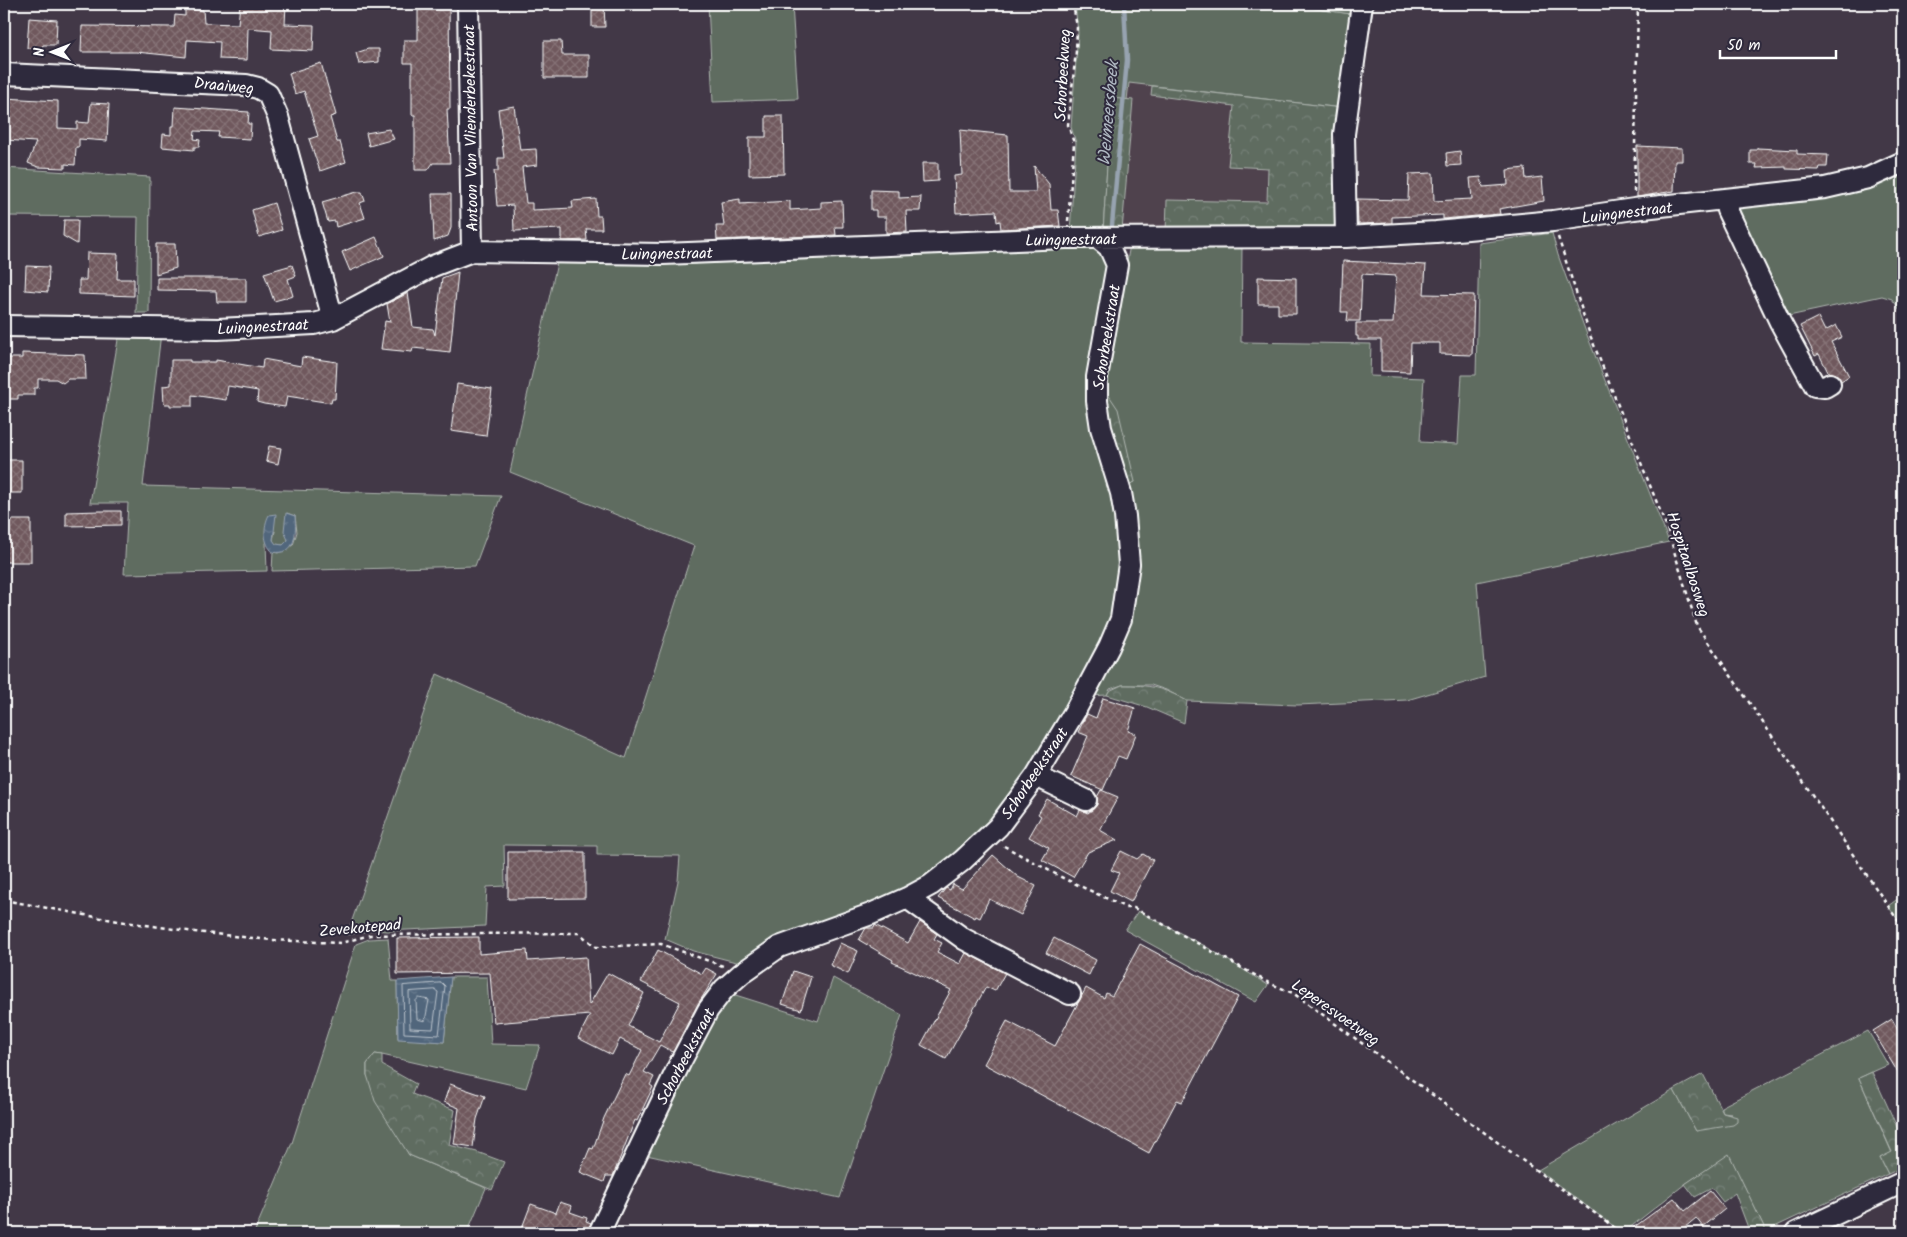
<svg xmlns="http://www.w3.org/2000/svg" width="1907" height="1237" font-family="Kalam,sans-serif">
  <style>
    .built { fill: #50424e }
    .green { fill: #5f6c61; stroke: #afb6b0 }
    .forest { fill: url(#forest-crowns); stroke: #afb6b0 }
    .water { fill: url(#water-ripples); stroke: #97a3b0 }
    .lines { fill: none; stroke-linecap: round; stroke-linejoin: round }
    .shore { stroke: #b9c2cb; stroke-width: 1 }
    .stream { stroke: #97a3b0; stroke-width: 4.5 }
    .building { fill: url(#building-cross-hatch); stroke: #fff }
    .minor-casing { stroke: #fff; stroke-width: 24 }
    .path { stroke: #fff; stroke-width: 2.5; stroke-dasharray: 4 4; stroke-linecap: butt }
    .minor { stroke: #2f2a3d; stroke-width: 20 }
    .labels { text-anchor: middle; stroke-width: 4; stroke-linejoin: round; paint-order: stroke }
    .street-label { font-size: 16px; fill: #fff; stroke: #2f2a3d }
    .water-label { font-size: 18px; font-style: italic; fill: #b1bac4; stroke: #2f2a3d }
  </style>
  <defs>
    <pattern id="forest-crowns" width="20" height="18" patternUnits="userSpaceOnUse" patternTransform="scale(1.25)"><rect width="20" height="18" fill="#5f6c61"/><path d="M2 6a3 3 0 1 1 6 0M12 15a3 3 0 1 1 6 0" fill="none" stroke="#778279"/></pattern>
    <pattern id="water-ripples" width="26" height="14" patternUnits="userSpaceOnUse" patternTransform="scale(1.25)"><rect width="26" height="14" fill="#51667c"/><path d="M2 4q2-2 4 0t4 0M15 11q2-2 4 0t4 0" fill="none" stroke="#6b7d90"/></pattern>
    <pattern id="building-cross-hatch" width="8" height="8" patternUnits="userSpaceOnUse" patternTransform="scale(1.25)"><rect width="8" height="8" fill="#6f595d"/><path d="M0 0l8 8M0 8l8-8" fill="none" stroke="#857275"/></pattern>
  </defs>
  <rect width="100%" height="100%" fill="#423847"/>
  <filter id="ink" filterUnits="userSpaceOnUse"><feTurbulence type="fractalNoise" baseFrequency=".02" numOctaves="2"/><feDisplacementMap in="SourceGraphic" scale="10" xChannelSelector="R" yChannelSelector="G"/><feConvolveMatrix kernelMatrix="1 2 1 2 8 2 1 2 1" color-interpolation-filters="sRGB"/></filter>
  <g filter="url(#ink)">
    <!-- built -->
    <path class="built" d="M1128 82 1152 86 1151 95 1234 106 1228 166 1268 167 1267 203 1167 200 1166 232 1122 231 1133 101 1127 100Z"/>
    <!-- green -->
    <path class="green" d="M708 4H792L798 99 713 102Z
      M1075 4H1283L1358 15 1342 108 1129 83 1127 100 1111 98 1103 232H1070L1076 143 1071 127 1078 33Z
      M4 168 150 177 149 313H136L138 217 4 216Z
      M1898 172 1903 177V314L1892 299 1882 296 1784 317 1736 207Z
      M1552 233 1558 255 1587 335 1669 542 1477 582 1485 677 1407 700 1298 705 1187 701 1166 690 1151 685H1122L1110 689 1107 695 1089 696 1115 651 1123 487 1135 482 1102 395 1130 245 1242 246 1241 342 1371 344 1370 376 1424 378 1420 442 1458 444 1462 375H1476L1479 243Z
      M1088 248 1098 249 1111 263 1094 352 1118 510 1120 545 1119 593 1112 622 1047 744 1007 806 938 872 890 898 740 963 693 951 665 939 678 881 680 856 597 855V846L504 845 505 886 487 887 485 926 387 931 373 930 347 935 437 674 626 758 694 546 510 472 557 263 762 260Z
      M161 333 143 486 501 496 475 566 272 571 273 552 278 553 293 545 297 532 295 516 287 513 288 540 283 545 275 544 273 540 275 531 266 543 267 571 124 574 128 503H90L119 334Z
      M1903 895V927L1888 906Z
      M1138 911 1205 946 1268 985 1256 1002 1125 930Z
      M388 938 392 981H397L398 1038 444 1042 451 977H487L491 1044 540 1045 526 1088 382 1055 375 1054 367 1064V1075L409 1155 486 1188 467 1233H254L292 1143 356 944 369 939Z
      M833 978 902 1015 840 1198 642 1154 689 1056 729 993 818 1021Z
      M1868 1031 1888 1065 1859 1078 1892 1153 1880 1158 1888 1174 1766 1231 1729 1155 1685 1184 1623 1233 1538 1170 1674 1090 1696 1131 1731 1114 1723 1113 1721 1107Z"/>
    <!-- forest -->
    <path class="forest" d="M1283 4H1359L1358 15Z
      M1152 86 1342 108 1339 221 1336 230 1166 232 1167 200 1267 202 1268 168 1228 166 1234 106 1151 95Z
      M1111 98 1133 100 1122 231 1103 232Z
      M1108 394 1118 409 1135 482 1123 487 1102 395Z
      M1122 685C1150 685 1162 687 1187 701L1184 723 1147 707 1107 695 1109 691Z
      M375 1054 382 1055V1065L416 1084 412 1094 455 1110 449 1145 477 1152 504 1162 492 1190 409 1155 375 1101 367 1075V1064Z
      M1872 1072 1903 1140V1167L1888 1174 1880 1158 1892 1152 1859 1078Z
      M1703 1074 1723 1113 1737 1117V1122L1733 1125 1696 1131 1674 1090Z
      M1729 1154 1766 1231 1750 1233 1735 1193 1723 1202 1712 1188 1695 1197 1685 1184Z"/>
    <!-- water -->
    <path class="water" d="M286 513 295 516C296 532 297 556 273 552 263 544 263 526 269 515L276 514 273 540 276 544 283 545 288 540 284 531Z
      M451 977 444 1042 398 1039 397 981Z"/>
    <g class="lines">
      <!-- shore -->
      <path class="shore" d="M442 983 445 986 439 1035 404 1033 403 986Z
        M435 990 438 992 433 1029 410 1028 409 992Z
        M419 998 429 1000 425 1021 417 1019 416 1001Z"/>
      <!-- stream -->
      <path class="stream" d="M1112 225 1127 60 1124 4"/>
    </g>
    <!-- building -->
    <path class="building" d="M240 4H286L285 24 314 25 313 51 271 49 272 30 248 28 247 60 219 59 220 42 187 40 186 57 136 52H81L82 26 174 27 175 15 185 16V9L203 10 204 23 238 24Z
      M418 4H449L450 109H447L450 163H433L428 170H415V115H412V63H404V40H418Z
      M592 4H604L605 27H592Z
      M29 18 57 20 56 45H43L42 48H27Z
      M544 41H561L562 55H589V78H544Z
      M368 49H379V62L359 64 356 53Z
      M321 63 336 115 330 117 337 142H340L346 162 320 171 309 139 318 136 304 91 295 94 289 73Z
      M4 98 58 101V128L77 129V122L89 123 91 103 109 104 107 141 79 139V147H76L75 165 65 164V168L38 167 28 163 36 142 4 140Z
      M514 106 520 150 536 149 537 165 522 167 526 203H532V210L573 208 572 201 596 199 597 216H601L602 229H586L587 240 562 241V229L514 231 513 205 497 206 494 171H498V158H504L498 109Z
      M175 107 249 112 248 124H251L250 139 218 137 219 132 195 131 194 139 200 140 199 147H194V150L162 147 163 134 171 135V126H174Z
      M766 116H783L784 174 749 175V137H766Z
      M389 129 394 139 369 146 366 133Z
      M960 130 1008 135 1009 192H1036L1034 166 1049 184 1051 210H1058L1060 226 1001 229 1000 221 997 222 996 211 956 213 954 176 962 175Z
      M1637 146 1682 148V161H1675L1674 191 1637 197Z
      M1757 148 1797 150V154L1828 155 1827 167H1820L1819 170 1786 169V167L1756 168 1757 164H1750V150H1757Z
      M1460 151 1461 165 1447 166 1446 153Z
      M922 163H938V181L923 182Z
      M1525 168 1526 179 1542 177 1544 201 1499 209 1500 214 1443 219V215L1392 217V223L1358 224 1357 199 1408 200 1409 174 1433 173 1434 201 1472 199 1470 178 1481 177 1483 187 1508 185 1507 170Z
      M871 190 899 191V198L921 197 920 211H906L907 232 886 233V217H876V210H871Z
      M357 192H362L365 201 360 203 365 218 336 227 335 221 328 222 322 202Z
      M432 194H451V228L448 236 434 241Z
      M740 199V204L790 201V210L821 208V202L842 201 843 227H835L836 235 717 240 716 226H724L721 202Z
      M274 203 282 230 259 237 252 210Z
      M64 220H78L77 244 63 236Z
      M376 237 384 256 350 271 342 252Z
      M156 244H175L176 268 156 274Z
      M87 253 118 254 117 279H134V296L79 294V280H86Z
      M1343 261 1426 265 1424 294 1474 295 1472 355 1440 354V343H1411L1410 372 1381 371V340H1358V336H1356V323H1393L1396 276 1362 274 1360 321H1347L1348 312H1341Z
      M292 265 296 276 288 279 293 296 274 301 264 273Z
      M26 266 49 267 48 292 25 290Z
      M458 272 450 352 413 348 412 352 381 349 385 321 390 322 387 304 408 293 413 327 433 329 435 335 442 278Z
      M1258 277 1296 278V314H1278V304H1258Z
      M157 278H246V302H217L216 291 157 290Z
      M1818 317 1825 331 1836 325 1842 337 1831 342 1849 376 1841 381 1836 374 1828 372 1819 354 1815 356 1800 326Z
      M22 353 85 355 86 379H68L63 383 56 379H38V388H34V395H18V399H4V358H22Z
      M302 357 337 362 335 399H332L331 403 287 396 285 407 264 404 257 402 258 391 228 386 226 400 192 395V406H170V404H164L163 386 171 385V360H190V362H216V360L262 368 263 359 301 366Z
      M457 384 492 389 486 436 451 431Z
      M269 446 281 448 278 464 266 461Z
      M4 460H22V493H4Z
      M100 511H121V525L66 526V512Z
      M4 520H31V562H6Z
      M1103 698 1135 708 1128 731 1136 734 1126 759 1118 756 1103 790 1071 776 1088 736 1078 732 1087 714 1096 718Z
      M1101 790 1118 797 1100 830 1117 840 1088 852 1073 877 1042 860 1049 848 1029 837 1041 816 1038 814 1047 799 1077 816 1080 810 1088 813 1093 809 1097 805V797Z
      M1121 851 1137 859 1143 854 1153 860 1131 902 1110 891 1119 873 1111 870Z
      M508 852H585V898L508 899Z
      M993 855 1018 877 1036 886 1021 915 989 899 980 918 976 916 975 918 938 898 946 888 950 890 953 884 962 889Z
      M920 922 937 934 934 939 942 943 937 952 960 964 966 953 1005 973 995 991 986 987 946 1059 921 1045 951 990 892 962 893 960 859 940 866 928H874L875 925 908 943Z
      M479 937V954L527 950 528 961 586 957 589 1005 608 973 644 993 628 1026 659 1042 680 1002 641 982 658 950 702 974 706 968 717 974 698 1004 673 1052 660 1045 644 1072 654 1077 650 1085 653 1087 637 1121 635 1120 613 1176H606L604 1182 580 1172 590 1148 593 1149 604 1118 625 1074 629 1076 642 1050 620 1039 612 1055 578 1038 590 1015 494 1023 490 973 397 974V938Z
      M1054 938 1096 960 1089 975 1046 953Z
      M840 943 858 951 848 974 830 965Z
      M1140 944 1238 997 1182 1102 1177 1100 1149 1153 984 1064 1007 1021 1055 1046 1086 988 1104 998 1106 993 1112 996Z
      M793 971 811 977 801 1010 782 1004Z
      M1892 1019 1898 1030 1903 1027V1081L1873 1031Z
      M450 1084 485 1096 477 1119 473 1147 454 1144 459 1108 444 1102Z
      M1710 1191 1725 1209 1703 1227 1696 1218 1678 1233H1626L1674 1198 1685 1211Z
      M560 1202 572 1206 570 1212 587 1218 586 1221 591 1223 587 1233H520L531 1204 556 1213Z"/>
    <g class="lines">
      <defs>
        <path id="minor" d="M468 4 472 251
          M4 74 246 85 258 88 268 94 278 117 333 319
          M1725 201 1727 210 1780 322 1815 386 1825 387 1830 384
          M1346 237 1344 134 1362 4
          M4 326 218 329 314 324 333 319 433 266 472 251 663 254 1066 238 1346 237 1436 232 1553 221 1634 209 1825 188 1868 178 1903 162
          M1036 776 1086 800
          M907 898 964 939 1070 994
          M599 1233 680 1063 708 1010 724 989 742 973 779 947 871 914 907 898 931 885 962 861 998 827 1036 776 1075 711 1109 647 1121 619 1129 564 1125 516 1121 493 1101 428 1097 401V377L1117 265 1109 247 1098 238
          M1796 1233 1903 1182"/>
      </defs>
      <!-- minor casing -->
      <use href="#minor" class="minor-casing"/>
      <!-- path -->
      <path class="path" d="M1634 192 1638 4
        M1068 221 1074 143 1068 125 1076 51 1077 27 1073 4
        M1558 237 1590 335 1667 528 1697 626 1903 928
        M1004 846 1061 877 1127 908H1134L1269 983 1293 993 1622 1233
        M4 900 118 921 195 932 271 940 341 943 370 935 579 933 596 947 661 944 723 966"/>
      <!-- minor -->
      <use href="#minor" class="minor"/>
    </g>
  </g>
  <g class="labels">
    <!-- street labels -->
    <g class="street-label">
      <text transform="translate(1062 75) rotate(-87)" y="6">Schorbeekweg</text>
      <text transform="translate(224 85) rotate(6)" y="6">Draaiweg</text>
      <text transform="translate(470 128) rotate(-91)" y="6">Antoon Van Vlienderbekestraat</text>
      <text transform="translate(1627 212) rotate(-7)" y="6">Luingnestraat</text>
      <text transform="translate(1071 239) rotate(-1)" y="6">Luingnestraat</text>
      <text transform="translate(667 253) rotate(-1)" y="6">Luingnestraat</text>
      <text transform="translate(263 326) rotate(-3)" y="6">Luingnestraat</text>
      <text transform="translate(1106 337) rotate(-81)" y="6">Schorbeekstraat</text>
      <text transform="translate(1689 564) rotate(72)" y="6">Hospitaalbosweg</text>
      <text transform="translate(1034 773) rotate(-56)" y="6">Schorbeekstraat</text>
      <text transform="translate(360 927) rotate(-5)" y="6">Zevekotepad</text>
      <text transform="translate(1336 1012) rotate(35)" y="6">Leperesvoetweg</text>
      <text transform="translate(685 1056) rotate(-62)" y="6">Schorbeekstraat</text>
    </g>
    <!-- water labels -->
    <g class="water-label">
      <text transform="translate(1108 113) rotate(-85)" y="6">Weimeersbeek</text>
    </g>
  </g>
  <!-- margin -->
  <rect width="1907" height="1237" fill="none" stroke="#2f2a3d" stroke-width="20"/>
  <rect x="10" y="10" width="1887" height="1217" fill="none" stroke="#fff" stroke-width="2" filter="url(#ink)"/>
  <!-- north arrow -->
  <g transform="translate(52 52) rotate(270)" stroke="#2f2a3d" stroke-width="4" paint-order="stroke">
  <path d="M0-4L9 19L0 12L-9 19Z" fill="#ffffff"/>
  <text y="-8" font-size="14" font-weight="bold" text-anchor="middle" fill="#ffffff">N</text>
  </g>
  <!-- scale -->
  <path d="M1720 50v8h116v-8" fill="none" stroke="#ffffff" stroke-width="2.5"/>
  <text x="1727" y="50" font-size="15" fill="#ffffff" stroke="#2f2a3d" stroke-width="4" paint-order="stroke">50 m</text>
</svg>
